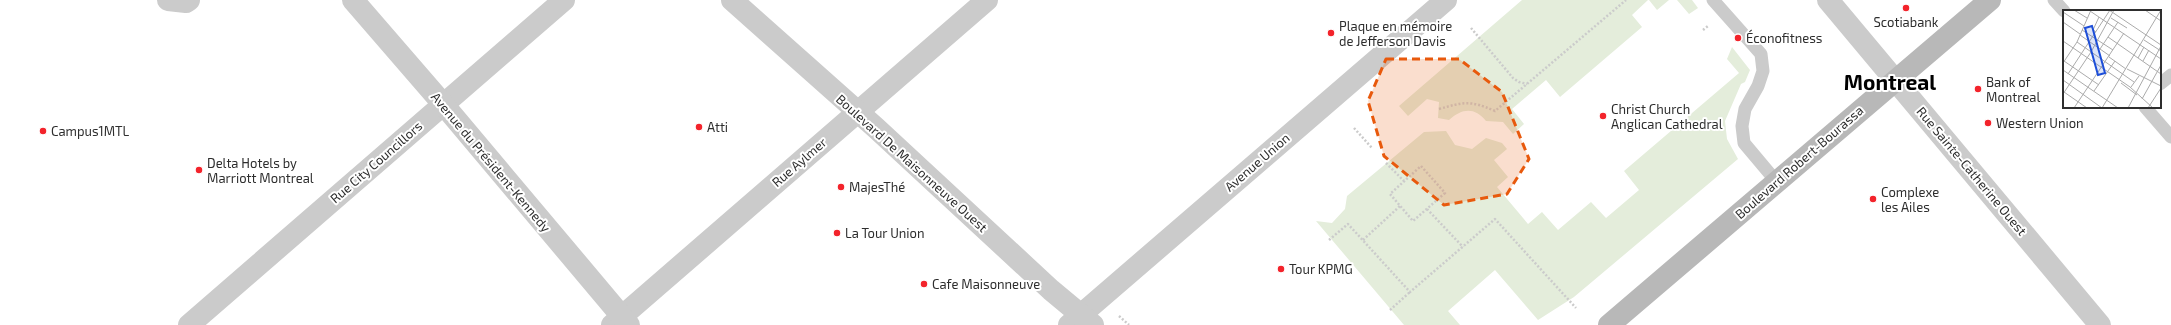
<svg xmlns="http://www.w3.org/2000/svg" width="2171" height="325" font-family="'Exo 2',sans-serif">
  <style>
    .green { fill: #e4eddb }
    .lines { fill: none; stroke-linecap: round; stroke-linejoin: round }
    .path { stroke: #cbcbcb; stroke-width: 2.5; stroke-dasharray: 2 2; stroke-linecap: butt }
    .service { stroke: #cbcbcb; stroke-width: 13 }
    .minor { stroke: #cbcbcb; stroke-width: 22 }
    .tertiary { stroke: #cbcbcb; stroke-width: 22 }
    .secondary { stroke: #b8b8b8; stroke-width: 22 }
    .marked { fill: #e8590c; fill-opacity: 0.2; stroke: #e8590c; stroke-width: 3; stroke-dasharray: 8 5; stroke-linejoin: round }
    .poi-dot { fill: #f3232b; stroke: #fff; stroke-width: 1.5 }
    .labels { text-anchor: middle; stroke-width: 4; stroke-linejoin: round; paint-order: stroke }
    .poi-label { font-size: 13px; fill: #2e2e2e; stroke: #fff; text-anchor: start }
    .street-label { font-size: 13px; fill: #2e2e2e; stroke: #fff }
    .town-label { font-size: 21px; font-weight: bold; fill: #000; stroke: #fff }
    .inset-road { fill: none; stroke: #ababab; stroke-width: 1 }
    .view { fill: #1d4ed8; fill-opacity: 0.15; stroke: #1d4ed8; stroke-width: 2 }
    .inset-edge { fill: none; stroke: #2e2e2e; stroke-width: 2 }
  </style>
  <rect width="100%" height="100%" fill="#fff"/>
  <!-- green -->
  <path class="green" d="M1522 0H1648L1632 15 1642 27 1560 97 1546 80 1512 109 1524 124 1513 134 1503 122 1486 121C1475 107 1462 108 1449 120L1438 118 1439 102 1427 99 1408 116 1399 106Z
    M1649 0H1669L1657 10Z
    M1677 0H1692L1698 8 1689 14Z
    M1732 47 1750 70 1745 82 1741 84 1725 121 1727 139 1738 159 1574 297 1538 320 1495 270 1448 311 1460 325H1404L1316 221 1332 223 1345 209 1347 196 1424 132 1446 131 1455 145 1472 149 1486 138 1502 143 1507 149 1494 160 1508 177 1497 187 1528 224 1542 212 1558 230 1591 202 1606 218 1639 190 1624 171 1739 73 1727 59Z"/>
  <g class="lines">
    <!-- path -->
    <path class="path" d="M1471 28 1513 78 1519 82 1527 84
      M1703 30 1708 26
      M1439 109C1464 102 1470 100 1495 111L1626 0
      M1354 128 1372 148
      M1386 163 1404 181
      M1421 166 1445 193 1413 221 1390 194Z
      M1427 209 1463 247
      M1329 240 1348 224 1410 292 1495 219 1576 308
      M1363 240 1400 206
      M1390 310 1410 292
      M1119 316 1129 325"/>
    <!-- service -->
    <path class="service" d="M1713 0 1761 54 1763 71 1758 86 1745 109 1742 126 1744 143 1776 181
      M2054 0 2064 11
      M2160 84 2171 75
      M2145 107 2171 137"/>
    <!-- minor -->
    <path class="minor" d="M168 0 186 2 189 0
      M189 325 564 0
      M612 325 987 0
      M1069 325 1446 0"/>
    <!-- tertiary -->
    <path class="tertiary" d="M353 0 443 104 629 325
      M732 0 876 128 1051 290 1093 325
      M1828 0 2100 325"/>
    <!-- secondary -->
    <path class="secondary" d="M1609 325 1990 0"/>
  </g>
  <!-- marked area -->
  <path class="marked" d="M1386 59H1459L1502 92 1529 159 1507 194 1444 205 1384 156 1368 101Z"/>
  <!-- markers -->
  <g class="poi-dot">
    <circle cx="1906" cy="8" r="4"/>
    <circle cx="1331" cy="33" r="4"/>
    <circle cx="1738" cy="38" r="4"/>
    <circle cx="1978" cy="89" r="4"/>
    <circle cx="1603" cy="116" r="4"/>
    <circle cx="1988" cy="123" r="4"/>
    <circle cx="699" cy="127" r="4"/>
    <circle cx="43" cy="131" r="4"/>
    <circle cx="199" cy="170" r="4"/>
    <circle cx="841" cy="187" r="4"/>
    <circle cx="1873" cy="199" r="4"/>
    <circle cx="837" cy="233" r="4"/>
    <circle cx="1281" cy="269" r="4"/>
    <circle cx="924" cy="284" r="4"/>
  </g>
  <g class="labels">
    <!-- poi labels -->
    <g class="poi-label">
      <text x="1906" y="27" text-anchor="middle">Scotiabank</text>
      <text x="1339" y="31">Plaque en mémoire<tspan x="1339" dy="15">de Jefferson Davis</tspan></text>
      <text x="1746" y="43">Éconofitness</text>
      <text x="1986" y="87">Bank of<tspan x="1986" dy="15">Montreal</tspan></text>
      <text x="1611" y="114">Christ Church<tspan x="1611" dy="15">Anglican Cathedral</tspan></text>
      <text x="1996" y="128">Western Union</text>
      <text x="707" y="132">Atti</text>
      <text x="51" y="136">Campus1MTL</text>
      <text x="207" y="168">Delta Hotels by<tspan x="207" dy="15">Marriott Montreal</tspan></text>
      <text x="849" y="192">MajesThé</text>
      <text x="1881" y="197">Complexe<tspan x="1881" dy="15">les Ailes</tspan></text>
      <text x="845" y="238">La Tour Union</text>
      <text x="1289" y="274">Tour KPMG</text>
      <text x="932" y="289">Cafe Maisonneuve</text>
    </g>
    <!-- street labels -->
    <g class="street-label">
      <text transform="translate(376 162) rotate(-41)" y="5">Rue City Councillors</text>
      <text transform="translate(491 162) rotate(50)" y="5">Avenue du Président-Kennedy</text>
      <text transform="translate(799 162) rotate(-41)" y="5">Rue Aylmer</text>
      <text transform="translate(1257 162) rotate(-41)" y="5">Avenue Union</text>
      <text transform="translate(1799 162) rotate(-41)" y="5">Boulevard Robert-Bourassa</text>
      <text transform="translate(912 163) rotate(42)" y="5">Boulevard De Maisonneuve Ouest</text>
      <text transform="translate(1972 171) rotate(50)" y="5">Rue Sainte-Catherine Ouest</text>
    </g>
    <!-- town labels -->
    <g class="town-label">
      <text x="1890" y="90">Montreal</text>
    </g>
  </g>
  <!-- overview -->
  <g transform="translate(2063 10)">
    <rect width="98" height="98" fill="#fff"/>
    <path class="inset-road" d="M11 0 24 8M46 0 98 35M82 0 98 11M27 1 98 49M0 2 21 16M48 8 64 18M0 12 17 24M19 20 50 40M33 22 30 20 36 7M17 25 47 46M45 27 98 64M81 30 98 41M0 31 67 77 90 98M14 32 71 72M37 39 55 12M46 47 63 59M75 48 81 37M1 51 36 75M80 51 86 40M0 53 14 32 28 0M64 59 98 76M0 60 55 98M5 64 47 0M0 70 39 98M58 73 74 85M68 77 76 66M31 81 52 51M1 82 24 98M0 84 28 42 51 0M79 89 98 55M11 98 61 23M39 98 98 0M65 98 98 36M85 98 98 78"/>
    <path class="view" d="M29 16 42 63 35 65 22 18Z"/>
    <rect width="98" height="98" class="inset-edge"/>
  </g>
</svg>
